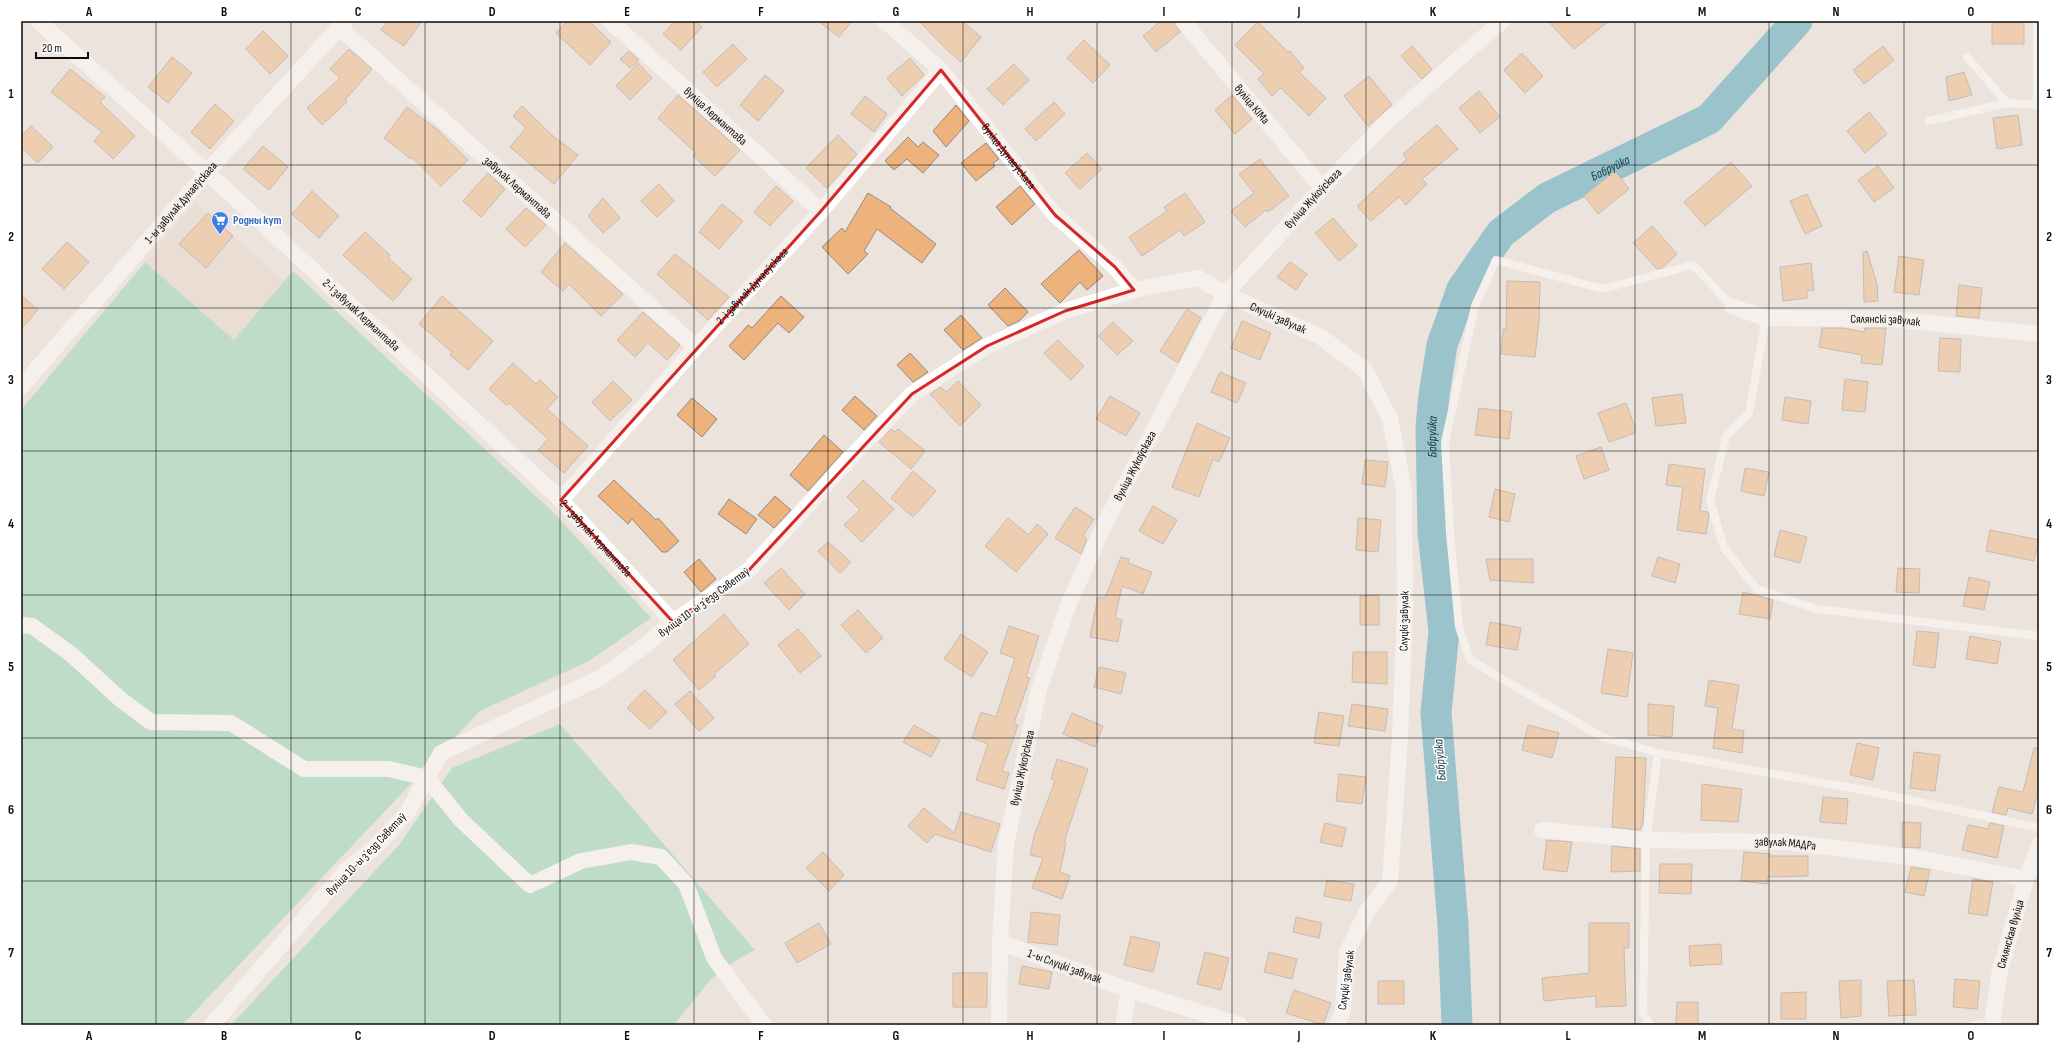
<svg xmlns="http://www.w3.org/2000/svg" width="2060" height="1046" font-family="'Sofia Sans Condensed',sans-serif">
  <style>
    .built { fill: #e7d8cb }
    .green { fill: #85d3ae }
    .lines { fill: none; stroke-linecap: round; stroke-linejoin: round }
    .river { stroke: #399cb8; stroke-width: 31 }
    .building { fill: #eeb37d; stroke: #938a83 }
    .service { stroke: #fff; stroke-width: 8 }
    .minor { stroke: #fff; stroke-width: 16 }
    .marked { fill: none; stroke: #d62828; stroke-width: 3; stroke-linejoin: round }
    .grid { fill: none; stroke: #0e0b09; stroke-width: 1; stroke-opacity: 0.55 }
    .labels { text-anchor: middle; stroke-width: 3; stroke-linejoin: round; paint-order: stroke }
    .street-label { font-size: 12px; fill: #0e0b09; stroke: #fff }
    .shop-label { font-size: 12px; font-weight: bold; fill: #366cbe; stroke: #fff; text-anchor: start }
    .water-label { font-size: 13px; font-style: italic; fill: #0b3845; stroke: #fff }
    .neatline { fill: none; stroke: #0e0b09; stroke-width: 1.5 }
    .grid-label { font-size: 13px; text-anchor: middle; font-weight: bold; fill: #0e0b09 }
  </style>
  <rect width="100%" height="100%" fill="#ece3dc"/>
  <!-- built -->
  <path class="built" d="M195 203 285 281 234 340 145 262Z"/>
  <!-- green -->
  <path class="green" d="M145 262 234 340 293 271 553 512 651 618 589 661 480 711 182 1025H21V410Z
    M560 724 755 950 735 961 710 980 674 1025H231L400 844 452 768Z"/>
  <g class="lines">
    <!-- river -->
    <path class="river" id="s1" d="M1457 1025 1453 925 1436 713 1444 631 1433 533 1431 427 1434 395 1442 345 1462 289 1501 233 1547 198 1709 119 1797 21"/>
  </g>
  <!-- building -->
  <path class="building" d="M388 21H422L404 46 381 30Z
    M567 21H589L611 42 590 65 556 33Z
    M675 21H696L702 27 681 50 663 34Z
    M818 21H852L839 37Z
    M919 21H962L981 37 961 62 947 50Z
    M1161 21H1174L1180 32 1156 52 1143 36Z
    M1548 21H1609L1574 49Z
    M1992 21H2024V44H1992Z
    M1258 22 1288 52 1290 51 1304 68 1299 72 1326 98 1309 116 1281 88 1272 96 1258 79 1264 74 1235 45Z
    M263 31 288 56 270 74 246 49Z
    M1084 40 1110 65 1093 83 1067 58Z
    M733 44 747 59 717 87 703 72Z
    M1412 46 1432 69 1422 79 1401 56Z
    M1883 46 1894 60 1864 84 1853 70Z
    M349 49 372 69 345 100 347 102 322 125 307 108 340 78 330 69Z
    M629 51 639 60 630 68 620 59Z
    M1522 53 1543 76 1525 93 1504 70Z
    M172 57 192 73 168 103 148 87Z
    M910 58 924 75 902 96 887 78Z
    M638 63 652 78 630 100 616 86Z
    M1014 64 1029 80 1003 105 987 89Z
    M70 69 105 97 100 102 135 136 113 159 94 141 102 132 51 92Z
    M1964 72 1972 95 1949 101 1946 77Z
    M765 75 784 91 758 121 740 105Z
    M1369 76 1392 105 1368 126 1344 96Z
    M1479 91 1500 117 1480 133 1459 108Z
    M678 95 740 150 715 176 693 156 696 153 658 118Z
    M1232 95 1252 119 1235 134 1215 110Z
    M865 96 887 114 874 132 851 114Z
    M1054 102 1065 114 1036 141 1025 129Z
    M215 104 234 121 210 149 191 132Z
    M956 105 969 121 946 147 933 131Z
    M522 106 553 136 578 155 554 184 510 147 526 128 513 116Z
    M407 107 438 130 468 160 441 186 412 157 411 159 384 138Z
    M1869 112 1887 134 1865 153 1847 131Z
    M2018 115 2022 145 1997 149 1993 118Z
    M1437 125 1458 149 1422 179 1427 184 1406 205 1399 197 1371 221 1357 206 1407 159 1403 154Z
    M31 126 53 147 38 163 21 147V136Z
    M838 135 857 154 827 188 806 168Z
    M908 137 918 147 923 142 939 155 923 173 907 159 894 170 885 161Z
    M986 143 999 159 993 163 995 166 976 181 961 163Z
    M263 146 288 167 269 190 243 169Z
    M1087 153 1102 169 1080 189 1065 173Z
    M1260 159 1289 196 1268 212 1266 210 1245 227 1231 211 1254 193 1239 174Z
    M1731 162 1752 186 1705 226 1684 202Z
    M1878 166 1894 188 1874 202 1858 180Z
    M1615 171 1629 189 1598 214 1584 196Z
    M488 173 505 189 481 217 463 201Z
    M659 184 674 201 657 217 641 201Z
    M776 186 793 201 770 226 754 212Z
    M1020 186 1035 204 1012 225 996 207Z
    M312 191 339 216 319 238 292 214Z
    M868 193 891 207 890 208 936 244 922 263 877 229 864 251 868 254 848 274 822 247 842 228 845 232Z
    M1185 193 1205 222 1184 236 1180 230 1142 256 1129 237 1167 211 1164 207Z
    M1807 194 1822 226 1805 234 1790 201Z
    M603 198 620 218 603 233 588 216Z
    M722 204 743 221 719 249 699 232Z
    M526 208 546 225 525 247 506 229Z
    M208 213 233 236 206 268 179 244Z
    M1333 218 1357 246 1339 261 1315 233Z
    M1652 226 1677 254 1662 268 1657 269 1633 243Z
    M365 232 390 255 388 258 412 279 393 301 343 255Z
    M67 242 89 262 64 289 42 269Z
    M565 243 623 294 601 316 569 284 563 291 541 272Z
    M1079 250 1103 276 1087 290 1080 282 1060 303 1041 284Z
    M1867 251 1877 284 1878 301 1864 302 1863 252Z
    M675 254 729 297 708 320 657 274Z
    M1899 256 1924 260 1919 295 1894 292Z
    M1290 262 1307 274 1296 290 1277 277Z
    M1811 263 1814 290 1807 291V298L1783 301 1780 267Z
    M1507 281 1540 282 1539 322 1535 357 1501 354 1503 329H1506Z
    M1959 285 1982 288 1979 318 1956 316Z
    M1005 288 1028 312 1019 321 1008 326 988 305Z
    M21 295 38 310 21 329Z
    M442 296 493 341 468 370 450 355 452 352 419 324Z
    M781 296 804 317 789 333 778 323 744 360 729 346 748 325 752 328Z
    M1187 309 1201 318 1178 363 1160 351Z
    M643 312 680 345 667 360 648 343 635 357 617 340Z
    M961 315 982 338 963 350 944 330Z
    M1242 321 1271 333 1260 360 1231 348Z
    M1113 322 1133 341 1117 355 1098 336Z
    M1822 328H1842L1864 332 1865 328H1886L1882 365 1861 363 1862 355 1819 347Z
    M1940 338 1961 339 1960 372 1938 371Z
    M1058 340 1084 366 1071 380 1044 353Z
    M910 353 928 372 913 382 897 365Z
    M513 363 536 384 540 380 558 397 547 409 588 446 564 473 538 450 548 439 509 403 506 405 489 389Z
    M1220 372 1246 383 1237 403 1211 392Z
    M1845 379 1868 382 1865 412 1842 410Z
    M613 381 632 400 610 421 592 402Z
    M958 381 981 405 960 426 930 394 941 387 946 392Z
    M1682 394 1686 423 1656 426 1652 398Z
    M855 396 877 416 864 430 842 410Z
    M1110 396 1140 413 1126 436 1096 419Z
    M1785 397 1811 401 1808 424 1782 420Z
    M692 398 717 419 702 437 677 415Z
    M1626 403 1635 427V433L1609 442 1598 413Z
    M1479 408 1512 412 1509 439 1475 435Z
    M1197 423 1230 438 1219 462 1213 459 1199 497 1172 487Z
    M891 429 895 432 898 429 925 451 911 469 879 442Z
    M824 435 843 452 808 491 790 475Z
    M1601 447 1609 470 1584 479 1576 456Z
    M1365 460 1388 462 1385 487 1362 484Z
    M1669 464 1705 469 1700 511 1708 512 1709 515 1706 534 1677 530 1683 487 1666 485Z
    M1745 468 1769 472 1764 496 1741 491Z
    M913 471 936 491 913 517 891 498Z
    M614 480 656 520 658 518 679 541 667 552H662L632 519 628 524 598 496Z
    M863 480 894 509 862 542 844 525 860 510 847 497Z
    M1495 489 1515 494 1509 522 1489 517Z
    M775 496 791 510 774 528 758 515Z
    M729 499 757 519 746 534 718 514Z
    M1153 506 1177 520 1163 544 1139 531Z
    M1075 507 1094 519 1083 536 1087 539 1081 554 1055 538Z
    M1008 518 1029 535 1037 524 1048 534 1016 572 985 546Z
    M1358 518 1381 520 1378 552 1356 550Z
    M1780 530 1807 537 1800 563 1774 556Z
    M1990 530 2039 540 2034 561 1986 551Z
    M828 542 851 562 840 573 818 551Z
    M1121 557 1129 559 1128 563 1152 572 1143 594 1122 586 1115 618 1122 620 1118 642 1090 637 1098 597 1105 598Z
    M1658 557 1680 564 1675 583 1652 576Z
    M699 559 716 579 701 592 684 572Z
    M1486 559H1533V583L1490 580Z
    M781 568 805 594 789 610 764 583Z
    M1898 568 1920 569 1919 593 1896 592Z
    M1969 577 1990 582 1984 610 1963 606Z
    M1743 592 1773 600 1770 619 1739 614Z
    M1379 595V625H1360V596Z
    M858 610 883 638 866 653 841 625Z
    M724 614 749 644 714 674 716 676 699 690 673 660Z
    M1490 622 1521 628 1517 650 1486 645Z
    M1009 626 1039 636 1026 677 1030 678 1014 723 1018 725 1002 771 1009 773 1004 789 976 780 988 744 972 738 981 712 996 717 1015 658 1000 653Z
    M798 629 821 656 800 673 778 645Z
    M1917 631 1939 633 1935 668 1913 665Z
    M961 634 988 652 972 677 944 659Z
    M1970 636 2001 642 1997 664 1966 659Z
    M1608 649 1633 653 1627 697 1601 693Z
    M1353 652H1387V684L1352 682Z
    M1099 667 1126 673 1121 694 1094 687Z
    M1709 680 1739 685 1732 729 1744 731 1742 753 1713 748 1718 708 1705 706Z
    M645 690 667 712 650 729 627 708Z
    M690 691 714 718 699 731 675 704Z
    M1352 704 1388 709 1385 731 1348 726Z
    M1648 704 1674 706 1672 737 1648 735Z
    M1319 712 1344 716 1339 746 1314 743Z
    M1072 713 1103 726 1095 747 1063 734Z
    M914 725 940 740 931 757 903 742Z
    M1528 725 1559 733 1552 758 1522 750Z
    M1857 743 1879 748 1873 780 1850 775Z
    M2034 748H2039V787L2032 814 2008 808 2006 815 1992 812 1999 787 2023 792Z
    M1914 752 1940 755 1935 791 1910 788Z
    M1616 757 1646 758 1643 823 1640 830 1612 827Z
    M1057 759 1088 769 1064 842 1066 843 1060 872 1070 876 1062 899 1032 888 1043 858 1030 855 1034 836 1055 781 1051 779Z
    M1339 774 1366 777 1362 804 1336 801Z
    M1702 784 1742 789 1738 822 1701 820Z
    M1823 797 1848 799 1846 824 1820 822Z
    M924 808 954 833 961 812 1000 824 991 852 935 834 927 843 908 826Z
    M1902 822 1921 823 1920 848 1902 847Z
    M1325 823 1346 828 1342 847 1320 842Z
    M1990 823 2004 826 1997 858 1962 850 1968 825 1988 829Z
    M1547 840 1572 842 1567 872 1543 869Z
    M1612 846 1640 849V871L1611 872Z
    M823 852 844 875 829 891 806 868Z
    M1744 852 1770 854V856H1808V876L1768 877 1767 884 1741 881Z
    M1660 864H1692L1691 894 1659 893Z
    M1911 867 1930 870 1924 896 1905 892Z
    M1973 879 1993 882 1987 916 1968 913Z
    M1327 880 1354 884 1351 901 1324 896Z
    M1031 912 1060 915 1057 945 1028 942Z
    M1296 917 1322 923 1319 938 1293 932Z
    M819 923 831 944 797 963 785 943Z
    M1589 923H1629V948H1624L1626 1006 1596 1007V996L1544 1001 1542 978 1589 973Z
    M1131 936 1160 943 1153 972 1124 965Z
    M1721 944 1722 964 1690 966 1689 946Z
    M1205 952 1229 958 1221 990 1197 984Z
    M1269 952 1297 959 1292 979 1264 972Z
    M1022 966 1052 972 1049 989 1019 984Z
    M953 973H987V1007H953Z
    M1955 979 1980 981 1977 1009 1953 1007Z
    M1861 980V1016L1841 1018 1839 981Z
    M1914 980 1916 1015 1889 1016 1887 981Z
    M1378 981H1404V1004H1378Z
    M1294 990 1331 1003 1323 1025 1286 1013Z
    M1806 992V1019H1781V993Z
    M1677 1002H1698V1025H1676Z"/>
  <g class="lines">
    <!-- service -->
    <path class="service" d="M2037 21V105L2039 106
      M1967 57 2007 103
      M1929 121 2007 103 2037 105
      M1733 307 1693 265 1603 289 1496 260 1475 306 1445 442 1450 533 1459 627 1470 660 1602 737 1658 753 1869 791 2039 828
      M1766 318 1749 413 1726 437 1710 500 1724 548 1757 589 1817 609 2039 636
      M1650 1025 1643 1013 1646 840 1658 753
      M1974 1025 1992 1024"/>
    <!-- minor -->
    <g class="minor">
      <path id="s2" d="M38 21 207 172 561 500 673 622"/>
      <path id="s3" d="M610 21 821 211"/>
      <path id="s4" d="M885 21 941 70 1055 215 1115 267 1134 290"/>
      <path id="s5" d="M1183 21 1322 188"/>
      <path id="s6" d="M339 27 696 347"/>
      <path id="s7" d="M1733 307 1766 318 1891 319 2039 334"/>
      <path id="s8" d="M21 387 207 172 345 21"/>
      <path id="s9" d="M561 500 696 347 821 211 941 70"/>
      <path d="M21 625 32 626 71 654 120 699 151 722 231 723 304 769H389L427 778 461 820 530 885 581 861 631 852 661 857 686 884 714 958 764 1025"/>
      <path id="s10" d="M1542 830 1646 840 1785 842 1918 858 2026 879"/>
      <path id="s11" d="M1000 942 1129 990"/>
      <path id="s12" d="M212 1025 346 870 371 851 407 813 441 753 600 678 639 650 673 622 749 570 856 452 912 394 987 346 1065 311 1134 290 1198 278 1225 294 1321 337 1365 370 1390 419 1404 490 1405 610 1400 737 1390 881 1367 911 1347 952 1343 1010 1337 1025"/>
      <path id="s13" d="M999 1025 1000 942 1006 844 1039 689 1069 603 1107 519 1225 294 1322 188 1391 118 1502 21"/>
      <path d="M1123 1025 1129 990 1240 1025"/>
      <path id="s14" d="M1992 1025 2000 970 2026 879 2039 845"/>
    </g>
  </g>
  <!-- marked area -->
  <path d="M0 0H2060V1046H0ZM941 70 1055 215 1115 267 1134 290 1065 311 987 346 912 394 749 570 673 622 561 500 821 211Z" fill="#ece3dc" fill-opacity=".55" fill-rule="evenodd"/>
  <path class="marked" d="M941 70 1055 215 1115 267 1134 290 1065 311 987 346 912 394 749 570 673 622 561 500 821 211Z"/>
  <!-- grid -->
  <path class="grid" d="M156 21V1025M291 21V1025M425 21V1025M560 21V1025M694 21V1025M828 21V1025M963 21V1025M1097 21V1025M1232 21V1025M1366 21V1025M1500 21V1025M1635 21V1025M1769 21V1025M1904 21V1025M21 165H2039M21 308H2039M21 451H2039M21 595H2039M21 738H2039M21 881H2039"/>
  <!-- icons -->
  <defs>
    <symbol id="supermarket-pin" viewBox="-11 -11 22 30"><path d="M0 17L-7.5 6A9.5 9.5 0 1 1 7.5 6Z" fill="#3f7fe0" stroke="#fff"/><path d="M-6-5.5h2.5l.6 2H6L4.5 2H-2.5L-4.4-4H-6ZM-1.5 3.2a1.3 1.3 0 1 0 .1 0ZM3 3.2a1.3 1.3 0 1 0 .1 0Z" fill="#fff"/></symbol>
  </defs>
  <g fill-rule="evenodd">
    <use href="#supermarket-pin" x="210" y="210" width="20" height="27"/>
  </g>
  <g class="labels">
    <!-- street labels -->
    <g class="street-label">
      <text dy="4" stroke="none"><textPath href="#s5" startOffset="108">вуліца КІМа</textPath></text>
      <text dy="4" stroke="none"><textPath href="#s3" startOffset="142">вуліца Лермантава</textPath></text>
      <text dy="4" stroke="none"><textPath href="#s4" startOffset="184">вуліца Дунаеўскага</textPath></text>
      <text dy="4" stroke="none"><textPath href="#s6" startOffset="240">завулак Лермантава</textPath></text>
      <text dy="4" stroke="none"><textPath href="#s13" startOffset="907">вуліца Жукоўскага</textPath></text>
      <text dy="4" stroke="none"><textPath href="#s8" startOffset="244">1-ы завулак Дунаеўскага</textPath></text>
      <text dy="4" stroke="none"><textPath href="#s9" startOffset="287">2-і завулак Дунаеўскага</textPath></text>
      <text dy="4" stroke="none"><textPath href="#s2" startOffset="437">2-і завулак Лермантава</textPath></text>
      <text dy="4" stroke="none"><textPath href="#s12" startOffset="1359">Слуцкі завулак</textPath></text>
      <text dy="4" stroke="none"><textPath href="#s7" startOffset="154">Сялянскі завулак</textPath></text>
      <text dy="4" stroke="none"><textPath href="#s13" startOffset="583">вуліца Жукоўскага</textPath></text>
      <text dy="4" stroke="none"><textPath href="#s2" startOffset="761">2-і завулак Лермантава</textPath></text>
      <text transform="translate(704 602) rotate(-36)" y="4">вуліца 10-ы зʼезд Саветаў</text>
      <text transform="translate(1404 621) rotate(-89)" y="4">Слуцкі завулак</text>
      <text dy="4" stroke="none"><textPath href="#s13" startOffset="259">вуліца Жукоўскага</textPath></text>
      <text dy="4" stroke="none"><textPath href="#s10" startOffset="244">завулак МАДРа</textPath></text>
      <text transform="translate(366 854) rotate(-46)" y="4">вуліца 10-ы зʼезд Саветаў</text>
      <text dy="4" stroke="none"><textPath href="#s14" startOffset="93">Сялянская вуліца</textPath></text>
      <text dy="4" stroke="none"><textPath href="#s11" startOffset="69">1-ы Слуцкі завулак</textPath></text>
      <text transform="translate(1346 980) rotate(-82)" y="4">Слуцкі завулак</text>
    </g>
    <!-- shop labels -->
    <g class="shop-label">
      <text x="233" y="224">Родны кут</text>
    </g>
    <!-- water labels -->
    <g class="water-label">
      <text dy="5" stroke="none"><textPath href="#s1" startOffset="938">Бабруйка</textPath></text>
      <text dy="5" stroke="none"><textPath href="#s1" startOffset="590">Бабруйка</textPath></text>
      <text transform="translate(1439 760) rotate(-95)" y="5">Бабруйка</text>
    </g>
  </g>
  <!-- border -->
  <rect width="2060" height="1046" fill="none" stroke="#ffffff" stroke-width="44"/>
  <!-- scale -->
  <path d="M36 52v6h52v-6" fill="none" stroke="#0e0b09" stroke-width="2"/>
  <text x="42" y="52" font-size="12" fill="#0e0b09" stroke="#ffffff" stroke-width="3" paint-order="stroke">20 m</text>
  <rect x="22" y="22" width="2016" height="1002" class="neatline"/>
  <g class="grid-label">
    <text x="89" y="16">A</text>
    <text x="224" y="16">B</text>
    <text x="358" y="16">C</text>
    <text x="492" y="16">D</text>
    <text x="627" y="16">E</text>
    <text x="761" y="16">F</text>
    <text x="896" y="16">G</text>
    <text x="1030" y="16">H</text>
    <text x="1164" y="16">I</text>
    <text x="1299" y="16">J</text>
    <text x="1433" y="16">K</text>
    <text x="1568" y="16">L</text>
    <text x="1702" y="16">M</text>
    <text x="1836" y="16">N</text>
    <text x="1971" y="16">O</text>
    <text x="11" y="98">1</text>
    <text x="2049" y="98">1</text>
    <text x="11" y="241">2</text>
    <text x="2049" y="241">2</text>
    <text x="11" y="384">3</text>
    <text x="2049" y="384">3</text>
    <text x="11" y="528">4</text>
    <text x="2049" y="528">4</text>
    <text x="11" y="671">5</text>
    <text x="2049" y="671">5</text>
    <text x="11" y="814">6</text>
    <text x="2049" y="814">6</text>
    <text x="11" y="957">7</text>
    <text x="2049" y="957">7</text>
    <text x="89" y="1040">A</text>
    <text x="224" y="1040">B</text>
    <text x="358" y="1040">C</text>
    <text x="492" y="1040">D</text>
    <text x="627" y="1040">E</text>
    <text x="761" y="1040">F</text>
    <text x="896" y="1040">G</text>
    <text x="1030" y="1040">H</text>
    <text x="1164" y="1040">I</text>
    <text x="1299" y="1040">J</text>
    <text x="1433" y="1040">K</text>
    <text x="1568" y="1040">L</text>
    <text x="1702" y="1040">M</text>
    <text x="1836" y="1040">N</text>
    <text x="1971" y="1040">O</text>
  </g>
</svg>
